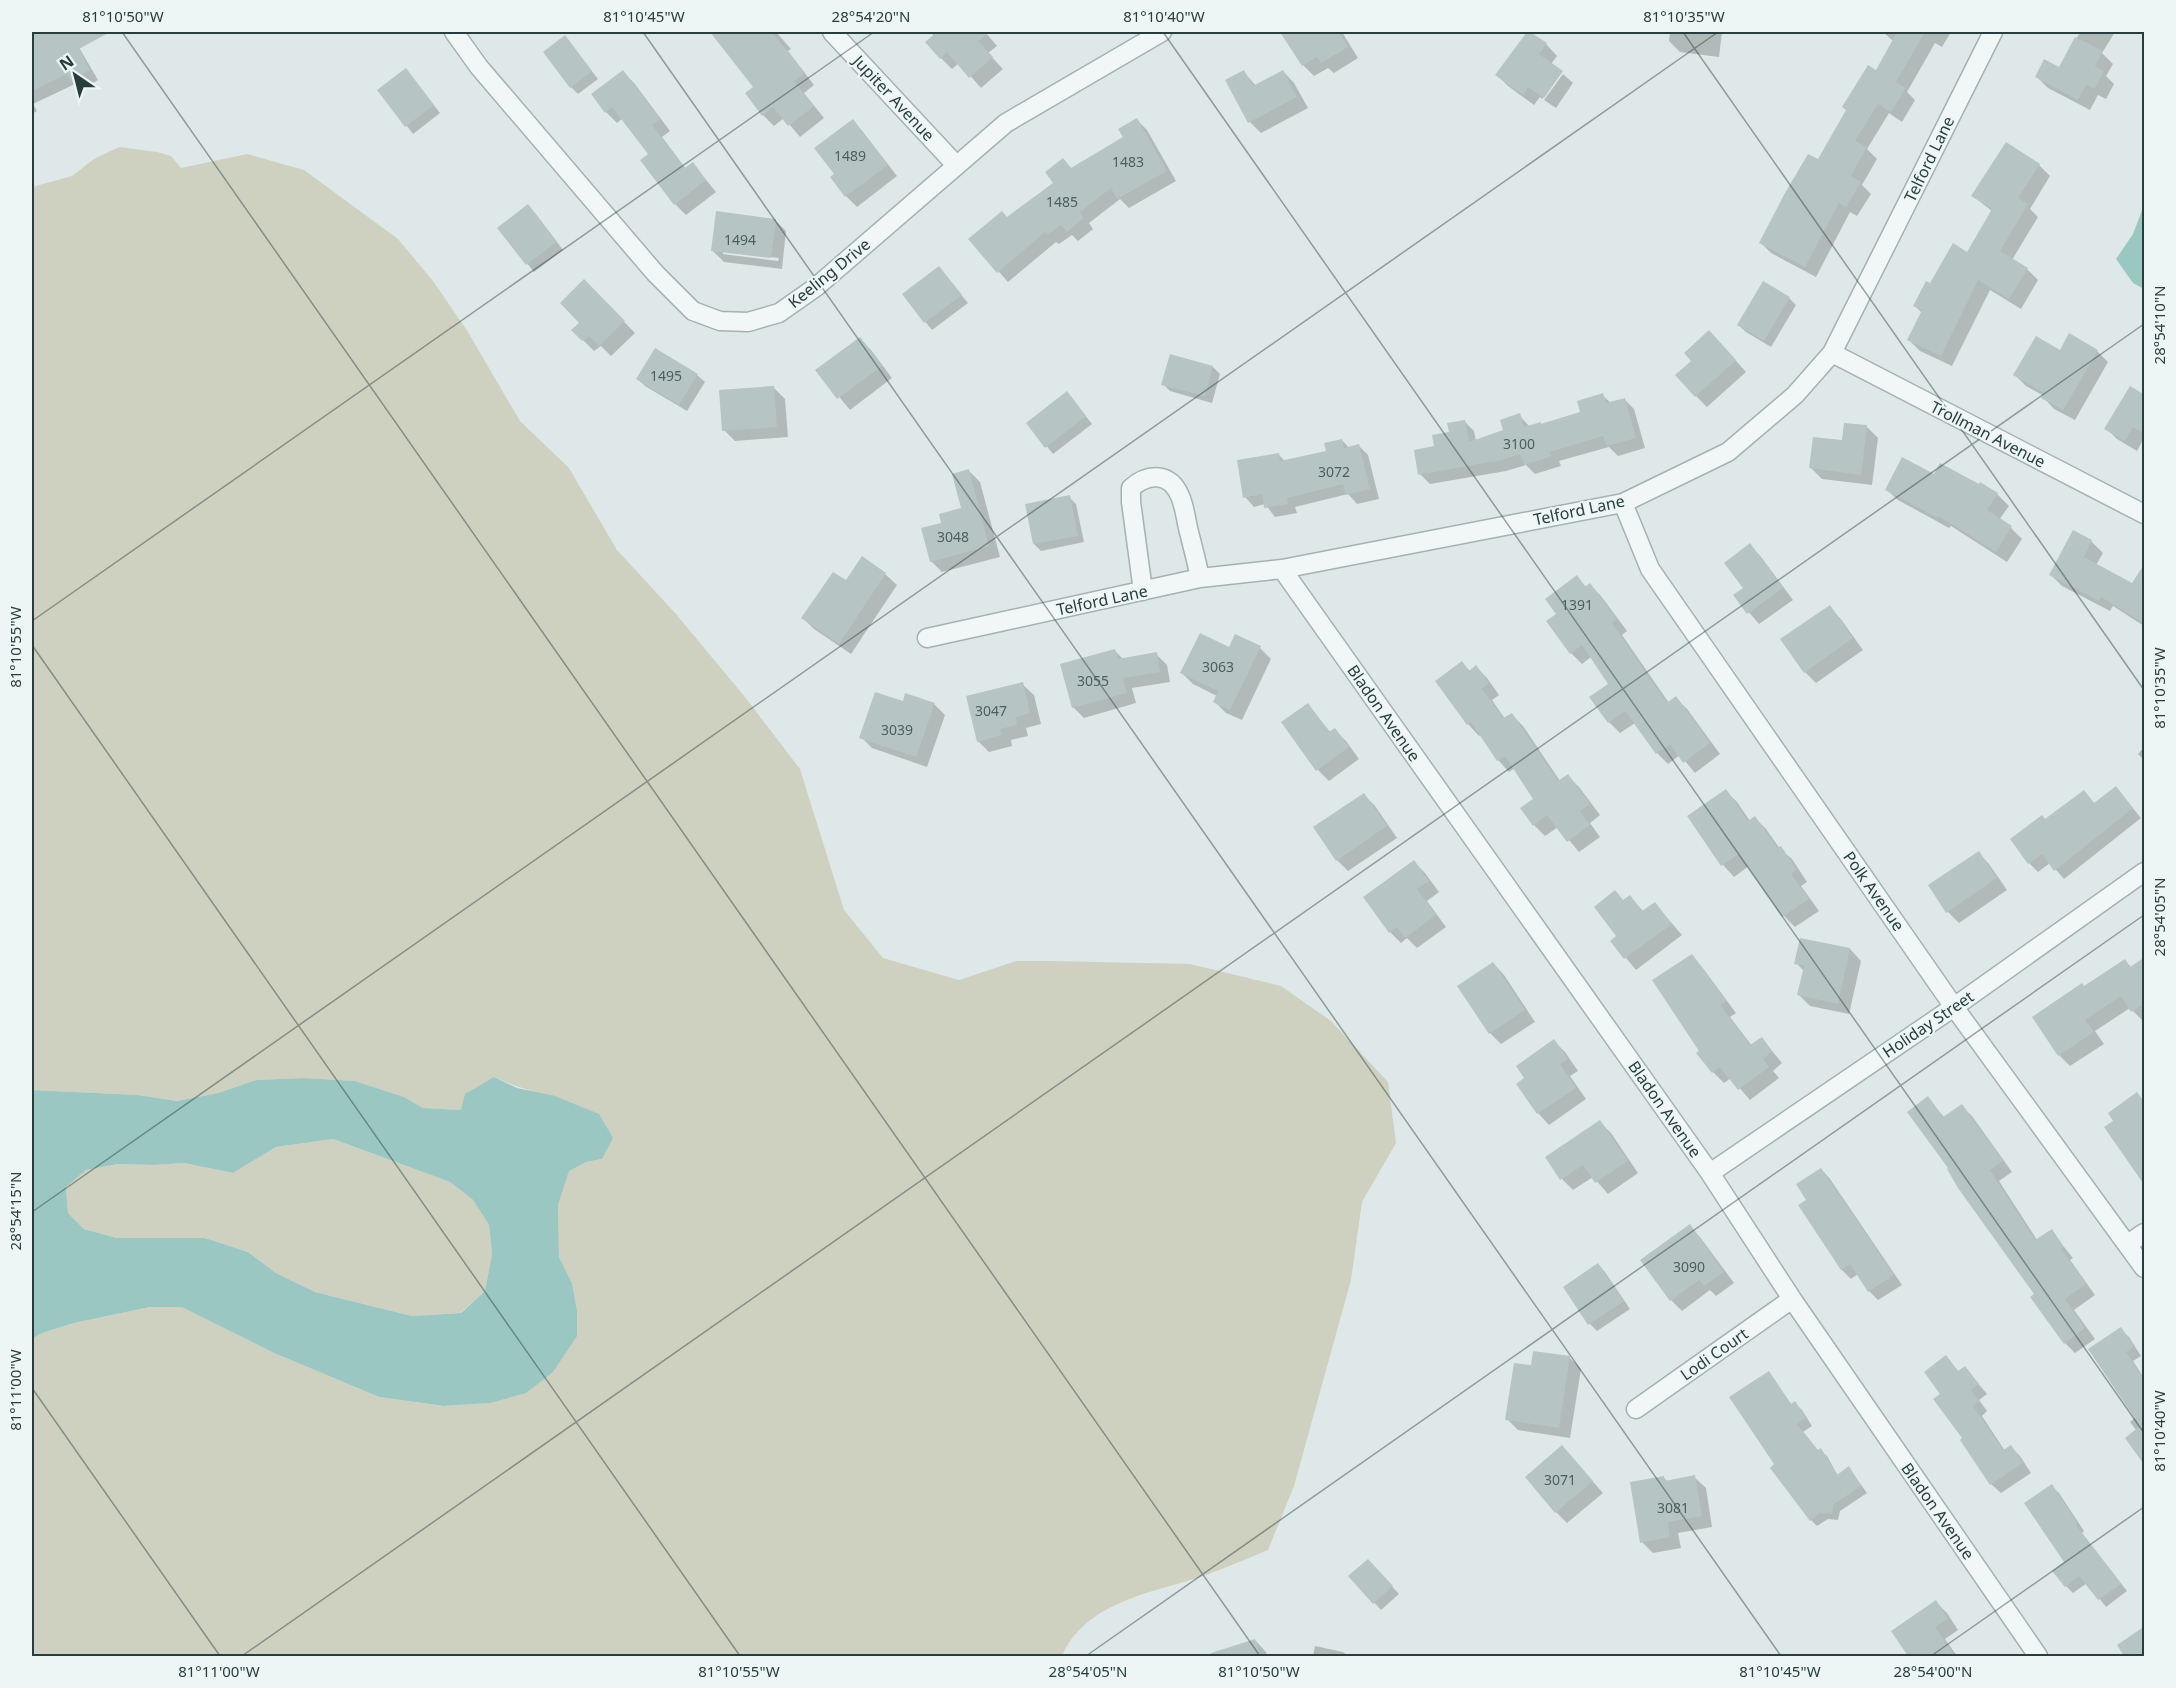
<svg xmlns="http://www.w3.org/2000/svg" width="2176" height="1688" font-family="'Noto Sans',sans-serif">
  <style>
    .green { fill: #cfd1c0 }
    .water { fill: #9bc7c3; fill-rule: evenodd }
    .shadow { fill: #0003; fill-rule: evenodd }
    .building { fill: #b6c4c4 }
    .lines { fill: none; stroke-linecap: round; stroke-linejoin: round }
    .minor-casing { stroke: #a4b2b2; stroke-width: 21 }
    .minor { stroke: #f1f6f6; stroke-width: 18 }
    .ticks { fill: none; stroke: #283e3e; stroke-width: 1.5; stroke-opacity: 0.45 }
    .labels { text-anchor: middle; stroke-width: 4.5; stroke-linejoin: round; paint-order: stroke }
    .number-label { font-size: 14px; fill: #4c6060 }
    .street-label { font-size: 16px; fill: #283e3e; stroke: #eef5f5 }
    .neatline { fill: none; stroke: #283e3e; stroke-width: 2 }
    .ticks-label { font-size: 15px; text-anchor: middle; fill: #283e3e }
  </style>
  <rect width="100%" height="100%" fill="#dfe8e8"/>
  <!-- green -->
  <path class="green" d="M119 147 157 152 171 156 181 168 247 154 304 170 398 239 433 281 468 332 520 421 569 468 617 550 676 614 745 697 800 769 844 910 883 958 959 980 1016 961H1051L1190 964 1281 986 1331 1021 1388 1082 1396 1143 1362 1202 1351 1280 1294 1486 1268 1550C1246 1559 1223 1569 1200 1577 1150 1593 1085 1603 1062 1656H32V1339L42 1333 74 1323 150 1307H183L274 1353 379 1397 444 1406 490 1403 577 1310 572 1283 559 1257 558 1205 569 1170 586 1162 602 1159 584 1108C554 1096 523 1091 494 1077L461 1110 423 1108 404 1097 355 1081 303 1078 256 1080 218 1093 177 1101 138 1095 32 1090V187L72 176 94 159Z
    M333 1139 450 1182 473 1200 489 1225 492 1254 485 1291 460 1313 412 1316 315 1292 276 1273 248 1252 205 1238H117L84 1229 68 1213 66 1187 86 1170 118 1164 154 1165 184 1163 233 1173 276 1147Z"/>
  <!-- water -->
  <path class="water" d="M2144 205V289L2133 283 2116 259 2133 234Z
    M494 1077 517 1088 555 1096 599 1114 613 1138 602 1159 586 1162 569 1171 558 1205 559 1257 572 1283 577 1310V1336L553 1372 526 1393 490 1403 444 1406 379 1397 274 1353 182 1307H150L74 1323 42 1333 32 1339V1090L138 1095 177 1101 218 1093 256 1080 303 1078 355 1081 404 1097 423 1108 461 1110 465 1094ZM333 1139 450 1182 473 1200 489 1225 492 1254 485 1291 461 1313 412 1316 315 1292 276 1273 248 1252 205 1238H117L84 1229 68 1213 66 1187 86 1170 118 1164 154 1165 184 1163 233 1173 276 1147Z"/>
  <!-- shadow -->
  <path class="shadow" d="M45 32H70L98 80 81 90 75 84 33 104 37 111 32 114V61L55 50Z
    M712 32H776L791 49 788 51 814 85 804 93 824 118 800 137 784 118 774 126 763 115 755 87Z
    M931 32H985L997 46 988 53 1003 69 981 88 959 63 952 69 941 58 927 42 934 36Z
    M1294 32H1342L1358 58 1334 73 1328 68 1314 76 1303 65 1285 37Z
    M1670 32H1722L1719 57 1680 52 1669 41Z
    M1883 32H1951L1942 47 1935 43 1907 92 1915 100 1902 122 1889 113 1867 149 1877 159 1862 185 1871 194 1857 216 1850 212 1816 277 1771 253 1761 243 1819 161 1876 72 1893 41Z
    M2080 32H2115L2102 53 2113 64 2106 76 2114 84 2106 99 2098 95 2090 110 2048 88 2037 77 2060 69Z
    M565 37 598 79 578 94 571 87Z
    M1546 44 1557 56 1551 64 1561 72 1542 99 1540 97 1534 105 1508 86 1497 75Z
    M406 70 440 113 413 134 379 90Z
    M1283 71 1294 83 1308 108 1261 133 1250 122 1227 81 1244 72 1256 86Z
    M623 72 634 83 670 131 662 137 686 169 693 164 716 192 686 215 675 204 650 154 623 118 617 123 606 112Z
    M1563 74 1573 83 1556 108 1544 100Z
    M1137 120 1147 130 1176 181 1129 208 1120 199 1089 223 1093 229 1078 241 1072 235 1059 244 1056 242 1008 282 970 239 1007 219 1055 183 1063 160 1072 169 1125 138Z
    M852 121 863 132 897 176 857 207 846 196 836 174Z
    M2039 165 2050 176 2030 209 2038 217 2012 260 2027 269 2038 280 2021 309 1990 290 1952 366 1920 351 1909 340 1922 313 1915 306 1930 285 1968 254 1993 212 1973 196Z
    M535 213 563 250 534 272 499 228Z
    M775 220 786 231 782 269 724 262 712 250ZM723 251 779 258 778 261 723 254Z
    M939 268 968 303 932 330 904 295Z
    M595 292 635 333 611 356 601 346 594 351 573 330 581 323Z
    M1789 298 1796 305 1771 347 1746 332 1738 325Z
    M860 339 871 350 892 378 850 410 817 370Z
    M1720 343 1746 372 1707 407 1696 396Z
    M2097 351 2108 362 2075 420 2054 409 2043 397 2044 396 2026 386 2015 375 2061 352Z
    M1213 367 1220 374 1212 403 1170 391 1163 384Z
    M697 375 705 382 687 411 645 386 638 379Z
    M774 388 785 399 788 437 735 441 724 430Z
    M1602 395 1611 403 1624 399 1634 409 1645 448 1618 456 1609 447 1559 461 1561 466 1535 474 1526 465 1506 471 1430 484 1420 474 1435 447 1464 421 1474 431 1476 441 1505 431 1519 415 1530 427 1582 413Z
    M2144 397V438L2137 451 2117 439 2106 428Z
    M1074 401 1092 424 1053 454 1028 423Z
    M1867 427 1878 438 1872 485 1822 479 1811 468 1843 442Z
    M1342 440 1349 448 1359 446 1368 455 1379 499 1357 504 1348 494 1295 507 1297 513 1275 517 1265 504 1254 507 1245 497 1278 454 1286 462 1328 452Z
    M969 471 980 482 1000 557 942 572 931 561 943 524 963 509Z
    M1934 476 1979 486 1981 484 1997 494 2009 506 1999 520 2011 528 2022 539 2007 562 1951 526 1949 528 1898 500 1886 489Z
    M1069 497 1076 504 1084 542 1041 551 1034 544Z
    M2074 532 2091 541 2103 553 2096 565 2133 585 2144 568V626L2113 606 2110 611 2062 586 2051 575Z
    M1750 545 1761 557 1793 600 1759 624 1735 596 1745 588Z
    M862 558 885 574 897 585 851 654 814 629 803 618 846 583Z
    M1577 577 1587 588 1590 585 1601 596 1627 631 1622 635 1669 703 1676 698 1687 709 1720 754 1695 773 1680 755 1668 764 1657 753 1635 723 1620 733 1609 722 1610 684 1591 657 1582 664 1571 653 1558 614Z
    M1829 607 1840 618 1863 650 1816 683 1805 672Z
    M1236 636 1260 648 1271 659 1242 720 1226 713 1215 702 1217 696 1193 684 1182 673 1230 649Z
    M1115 651 1124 660 1156 654 1167 665 1170 682 1132 688 1136 703 1084 718 1073 707Z
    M1462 663 1471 672 1476 667 1487 678 1499 695 1492 700 1505 719 1512 715 1523 726 1560 781 1568 776 1579 787 1600 815 1590 823 1600 837 1579 852 1558 827 1545 836 1534 825 1535 800 1515 768 1509 772 1498 760 1481 734 1479 736 1468 724 1437 681Z
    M1022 684 1034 695 1041 724 1026 728 1028 736 1011 740 1012 746 989 752 978 741Z
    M904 703 934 704 945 715 927 767 872 748 861 737Z
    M1308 705 1331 733 1335 730 1346 741 1359 759 1329 781 1318 770Z
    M2144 747V760L2138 754Z
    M2116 788 2141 818 2064 879 2050 863 2038 872 2029 863 2046 821 2084 792 2095 804Z
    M1726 791 1737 802 1750 821 1755 818 1766 829 1780 849 1792 859 1807 882 1801 886 1819 911 1795 927 1784 916 1749 866 1734 877 1723 865 1689 816Z
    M1364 795 1375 806 1397 838 1348 871 1337 860Z
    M1978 853 1989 864 2007 890 1959 923 1948 912 1930 886Z
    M1414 862 1425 873 1439 892 1427 901 1446 927 1417 948 1407 938 1401 943 1390 932Z
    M1630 897 1644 912 1655 904 1682 935 1636 970 1612 941 1618 937 1624 901Z
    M1801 939 1850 949 1861 961 1849 1014 1810 1006 1799 995 1804 971 1796 963Z
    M1691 956 1702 967 1736 1013 1730 1017 1752 1046 1762 1039 1782 1063 1773 1071 1779 1078 1750 1100 1731 1078 1724 1083 1713 1072 1701 1051Z
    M2144 959V1022L2130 1008 2095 1031 2104 1044 2070 1066 2059 1055 2085 988 2125 961 2132 968Z
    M1493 963 1504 975 1535 1022 1501 1044 1490 1033 1459 986Z
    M1554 1041 1565 1052 1578 1071 1570 1076 1586 1099 1549 1125 1538 1113 1518 1084 1526 1078Z
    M1927 1098 1945 1118 1961 1106 1972 1116 2012 1172 1999 1181 2037 1240 2051 1231 2073 1258 2070 1260 2095 1295 2074 1310 2095 1339 2075 1353 2065 1343 2036 1295Z
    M1600 1122 1611 1133 1638 1173 1608 1194 1593 1177 1573 1190 1562 1179 1547 1158Z
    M1821 1169 1830 1179 1902 1285 1878 1300 1869 1291 1858 1274 1851 1279 1842 1270 1800 1206 1809 1200Z
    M1689 1226 1700 1237 1734 1283 1716 1296 1710 1290 1682 1311 1671 1300Z
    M1598 1265 1605 1272 1630 1309 1597 1331 1590 1324Z
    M2120 1329 2129 1337 2141 1356 2133 1361 2144 1378V1461L2137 1431 2130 1422 2136 1417Z
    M1569 1357 1581 1369 1570 1438 1518 1430 1507 1419 1532 1367Z
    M1946 1357 1959 1372 1965 1368 1987 1394 1979 1400 1987 1411 1982 1416 2005 1451 2011 1447 2020 1456 2031 1473 2001 1493 1991 1484 1964 1439 1942 1394Z
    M1768 1373 1792 1405 1795 1403 1802 1410 1812 1426 1803 1432 1818 1451 1820 1450 1827 1456 1838 1476 1849 1468 1867 1493 1840 1511 1838 1520 1828 1519 1817 1526 1811 1520 1776 1465Z
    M1562 1447 1603 1493 1567 1523 1556 1512Z
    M1694 1477 1706 1488 1712 1527 1678 1533 1681 1548 1653 1553 1642 1542 1664 1478 1668 1482Z
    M2051 1486 2059 1493 2084 1531 2082 1533 2127 1591 2106 1607 2087 1583 2073 1593 2066 1586V1563Z
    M1375 1568 1399 1594 1381 1610 1350 1576Z
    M1936 1602 1947 1613 1958 1630 1945 1639 1957 1656H1910L1893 1631Z
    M1255 1640 1266 1652 1267 1656H1221L1220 1651Z
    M1315 1646 1343 1652 1348 1656H1313Z"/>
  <!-- building -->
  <path class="building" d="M32 32H110L79 49 90 70 70 81 67 74 32 91Z
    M710 32H772L805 73 794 81 814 106 788 126 773 107 762 116 745 93 753 87Z
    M937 32H990L978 41 993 57 969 78 947 52 940 59 925 42Z
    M1280 32H1339L1348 47 1321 63 1317 57 1302 66Z
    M1527 32H1530L1547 43 1539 54 1563 71 1544 98 1528 87 1523 95 1495 75Z
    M1897 32H1925L1896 82 1906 88 1891 112 1878 104 1855 141 1867 147 1851 176 1861 182 1846 207 1839 203 1805 267 1759 243 1785 193 1808 154 1818 159 1846 110 1842 107 1868 65 1876 70Z
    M565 35 592 71 570 88 543 52Z
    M2075 37 2103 51 2095 66 2104 71 2095 89 2086 85 2078 100 2035 77 2044 59 2059 67Z
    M406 68 434 105 405 127 377 90Z
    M623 70 660 119 652 125 685 168 693 162 706 180 674 205 640 160 648 154 612 107 605 113 591 94Z
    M1244 70 1253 86 1283 70 1297 97 1248 123 1225 80Z
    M1137 118 1167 171 1117 199 1111 188 1080 212 1084 218 1067 232 1061 225 1047 235 1045 232 997 273 968 239 1002 211 1007 217 1053 183 1045 172 1063 158 1071 168 1123 137 1118 129Z
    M853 119 888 165 845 197 830 177 834 174 814 148Z
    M2006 142 2040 164 2018 198 2028 204 2000 251 2028 268 2009 299 1978 280 1941 356 1907 340 1922 310 1913 306 1926 281 1930 283 1953 243 1967 252 1992 209 1971 196Z
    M528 204 557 242 526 265 497 228Z
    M716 211 776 219 771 258 711 251Z
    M939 266 962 295 924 323 902 294Z
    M584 279 625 321 599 346 589 336 582 341 571 330 579 323 560 303Z
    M1763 281 1790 297 1764 341 1737 325Z
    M1709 330 1736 360 1695 397 1675 375 1691 361 1684 353Z
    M2069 333 2098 350 2063 410 2041 398 2044 393 2013 375 2036 336 2060 350Z
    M860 337 882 366 837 399 815 370Z
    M655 348 698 374 679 405 636 379Z
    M1170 354 1213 366 1205 396 1161 385Z
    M774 386 777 427 722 431 719 390Z
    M2130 386 2145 395V434L2133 427 2125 441 2104 429Z
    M1067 391 1086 416 1045 448 1026 423Z
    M1603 393 1606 403 1625 398 1636 438 1607 446 1603 436 1550 452 1552 456 1524 465 1520 454 1495 462V461L1418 475 1414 450 1434 446 1432 435 1449 432 1447 423 1465 420 1469 442 1503 430 1500 420 1520 413 1524 427 1541 422V424L1580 412 1577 401Z
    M1844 423 1867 425 1861 475 1809 468 1813 437 1842 440Z
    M1342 439 1344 448 1359 444 1370 489 1346 495 1343 484 1287 498 1288 504 1264 508 1262 494 1243 498 1237 460 1279 453 1280 461 1326 451 1324 443Z
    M1902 457 1934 474 1940 463 1979 484 1980 482 1998 493 1987 510 2012 526 1996 552 1939 516 1938 518 1885 490Z
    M969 469 989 546 930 562 921 528 941 523 939 514 961 508 952 474Z
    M1070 495 1078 536 1033 544 1025 504Z
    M2073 530 2092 540 2084 557 2132 583 2145 563V624L2101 597 2099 601 2049 575Z
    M1750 543 1783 588 1747 614 1733 595 1743 588 1724 563Z
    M862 556 886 573 839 644 801 618 833 572 846 580Z
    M1577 575 1585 587 1590 583 1617 619 1612 623 1667 703 1676 696 1710 743 1683 763 1670 744 1656 754 1625 711 1608 723 1589 697 1608 684 1582 645 1570 654 1546 621 1556 614 1545 599Z
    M1830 605 1853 638 1804 673 1780 639Z
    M1200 633 1229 647 1235 634 1261 646 1230 710 1213 702 1218 691 1180 673Z
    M1115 649 1118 659 1157 652 1160 672 1123 678 1127 693 1072 708 1060 664Z
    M1462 661 1469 671 1476 665 1489 683 1482 689 1503 718 1512 713 1558 781 1568 774 1590 804 1580 811 1590 825 1567 842 1547 815 1533 826 1520 808 1533 799 1505 756 1497 761 1471 722 1467 725 1435 681Z
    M1023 682 1030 713 1016 717 1017 725 1000 729 1002 735 977 742 966 696Z
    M875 692 903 701 905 693 935 703 916 757 859 738Z
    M1308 703 1329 732 1335 728 1349 747 1316 771 1281 722Z
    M2116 786 2133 808 2054 871 2042 854 2028 864 2010 839 2042 815 2045 819 2084 790 2094 803Z
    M1726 789 1748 821 1755 816 1777 848 1781 846 1797 870 1791 874 1809 899 1782 917 1739 854 1721 866 1687 816Z
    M1364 793 1387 826 1336 861 1313 827Z
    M1979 851 1997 878 1946 913 1928 885Z
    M1414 860 1429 881 1417 889 1436 915 1405 938 1397 927 1389 933 1363 897Z
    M1615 890 1623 900 1630 895 1642 911 1655 902 1672 924 1624 959 1610 941 1616 936 1594 907Z
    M1800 938 1850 948 1838 1004 1797 995 1804 966 1794 964Z
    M1692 954 1727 1001 1720 1005 1750 1045 1762 1037 1772 1051 1763 1059 1769 1067 1738 1090 1720 1067 1712 1073 1696 1053 1699 1051 1652 980Z
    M2145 957V1003L2131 1012 2121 996 2085 1020 2094 1032 2058 1056 2032 1017 2082 983 2084 986 2125 959 2130 967Z
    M1493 962 1525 1010 1489 1034 1457 986Z
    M1554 1039 1568 1059 1560 1064 1576 1088 1537 1114 1516 1084 1524 1078 1516 1066Z
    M2137 1092 2145 1103V1186L2104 1127 2113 1121 2108 1113Z
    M1928 1096 1943 1117 1962 1104 2003 1161 1990 1170 2035 1240 2052 1229 2064 1247 2061 1249 2086 1284 2065 1299 2085 1328 2064 1344 2030 1297 2034 1294 1958 1188 1947 1169 1948 1168 1907 1112Z
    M1600 1120 1628 1161 1595 1183 1583 1165 1560 1180 1545 1157Z
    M1821 1168 1894 1275 1868 1292 1850 1264 1841 1270 1798 1205 1806 1200 1796 1184Z
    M1690 1224 1724 1272 1704 1286 1699 1280 1670 1301 1640 1260Z
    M1598 1263 1624 1301 1588 1325 1563 1287Z
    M2121 1327 2134 1347 2126 1352 2145 1380V1466L2125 1438 2140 1426 2088 1349Z
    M1533 1351 1570 1356 1559 1428 1505 1420 1514 1363 1531 1365Z
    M1946 1355 1958 1371 1965 1366 1979 1384 1971 1390 1979 1402 1973 1406 2003 1450 2011 1445 2023 1463 1990 1485 1960 1440 1962 1438 1933 1399 1940 1394 1924 1372Z
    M1769 1371 1791 1404 1795 1401 1806 1418 1797 1424 1818 1450 1821 1448 1837 1475 1849 1466 1861 1486 1834 1504 1832 1514 1820 1513 1810 1521 1770 1468 1774 1464 1729 1397Z
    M1562 1445 1593 1481 1555 1513 1525 1477Z
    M1695 1475 1702 1516 1668 1522 1670 1537 1640 1543 1630 1482 1664 1476 1665 1481Z
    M2052 1484 2078 1524 2076 1525 2121 1584 2098 1600 2079 1576 2065 1587 2052 1571 2064 1562 2024 1503Z
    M1368 1559 1393 1586 1373 1604 1348 1576Z
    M1936 1600 1948 1619 1935 1627 1955 1656H1908L1891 1631Z
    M2145 1626V1656H2124L2117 1645Z
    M1255 1639 1261 1656H1211V1653Z"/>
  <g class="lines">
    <defs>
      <path id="minor" d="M454 32 479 67 655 273 693 311 720 321 748 322 779 313 816 287 1006 123 1162 32
        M832 32 956 165
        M1832 353 2144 514
        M1623 503 1650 569 1954 1007 2144 1268
        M1282 569 1710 1173 1792 1299 2038 1656
        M1143 591 1131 502V488C1148 473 1170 472 1180 496 1185 507 1186 521 1189 532 1193 548 1197 563 1200 578
        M927 638 1200 578 1282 569 1623 503 1728 452 1795 395 1832 353 1993 32
        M1710 1173 1954 1007 2144 872
        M2128 1244 2144 1233
        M1636 1409 1792 1299"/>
    </defs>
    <!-- minor casing -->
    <use href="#minor" class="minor-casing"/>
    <!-- minor -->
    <use href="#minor" class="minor"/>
  </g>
  <!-- ticks -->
  <path class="ticks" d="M122 32 1260 1656M643 32 1781 1656M1163 32 2144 1433M1683 32 2144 690M32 621 874 32M32 645 740 1656M32 1212 1718 32M32 1388 220 1656M242 1656 2144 324M1086 1656 2144 915M1931 1656 2144 1507"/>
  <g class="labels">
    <!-- number labels -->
    <g class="number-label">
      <text x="850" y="161">1489</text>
      <text x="1128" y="167">1483</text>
      <text x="1062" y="207">1485</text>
      <text x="740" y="245">1494</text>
      <text x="666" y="381">1495</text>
      <text x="1519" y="449">3100</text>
      <text x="1334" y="477">3072</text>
      <text x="953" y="542">3048</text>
      <text x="1577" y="610">1391</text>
      <text x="1218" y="672">3063</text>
      <text x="1093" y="686">3055</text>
      <text x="991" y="716">3047</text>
      <text x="897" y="735">3039</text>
      <text x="1689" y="1272">3090</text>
      <text x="1560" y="1485">3071</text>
      <text x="1673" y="1513">3081</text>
    </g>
    <!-- street labels -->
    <g class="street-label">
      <text transform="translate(894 98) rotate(47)" y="6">Jupiter Avenue</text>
      <text transform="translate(1929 159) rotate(-64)" y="6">Telford Lane</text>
      <text transform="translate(829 273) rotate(-39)" y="6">Keeling Drive</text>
      <text transform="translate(1988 434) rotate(27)" y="6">Trollman Avenue</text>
      <text transform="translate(1579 510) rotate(-12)" y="6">Telford Lane</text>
      <text transform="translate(1102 600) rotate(-12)" y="6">Telford Lane</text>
      <text transform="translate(1384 713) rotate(55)" y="6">Bladon Avenue</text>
      <text transform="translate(1874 891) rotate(55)" y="6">Polk Avenue</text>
      <text transform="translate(1928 1024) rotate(-34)" y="6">Holiday Street</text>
      <text transform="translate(1665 1109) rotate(55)" y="6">Bladon Avenue</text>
      <text transform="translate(1714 1354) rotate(-35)" y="6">Lodi Court</text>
      <text transform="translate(1938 1511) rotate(55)" y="6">Bladon Avenue</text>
    </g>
  </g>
  <!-- border -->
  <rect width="2176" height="1688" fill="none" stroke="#eef5f5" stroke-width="66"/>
  <!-- north arrow -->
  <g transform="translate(75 75) rotate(325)" stroke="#eef5f5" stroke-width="4.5" paint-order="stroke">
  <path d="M0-4.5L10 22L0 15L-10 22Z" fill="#283e3e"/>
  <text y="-9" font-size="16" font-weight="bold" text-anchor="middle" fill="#283e3e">N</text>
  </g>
  <rect x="33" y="33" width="2110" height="1622" class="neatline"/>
  <g class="ticks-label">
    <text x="123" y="22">81°10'50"W</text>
    <text x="644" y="22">81°10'45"W</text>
    <text x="871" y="22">28°54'20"N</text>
    <text x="1164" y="22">81°10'40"W</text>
    <text x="1684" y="22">81°10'35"W</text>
    <text transform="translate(2160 325) rotate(-90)" y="5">28°54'10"N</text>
    <text transform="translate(16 647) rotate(-90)" y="5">81°10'55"W</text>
    <text transform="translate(2160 688) rotate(-90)" y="5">81°10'35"W</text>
    <text transform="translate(2160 917) rotate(-90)" y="5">28°54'05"N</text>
    <text transform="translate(16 1211) rotate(-90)" y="5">28°54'15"N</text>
    <text transform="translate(16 1390) rotate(-90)" y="5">81°11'00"W</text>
    <text transform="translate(2160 1431) rotate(-90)" y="5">81°10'40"W</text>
    <text x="219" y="1677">81°11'00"W</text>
    <text x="739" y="1677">81°10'55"W</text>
    <text x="1088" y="1677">28°54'05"N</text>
    <text x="1259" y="1677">81°10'50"W</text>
    <text x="1780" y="1677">81°10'45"W</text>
    <text x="1933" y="1677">28°54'00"N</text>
  </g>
</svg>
